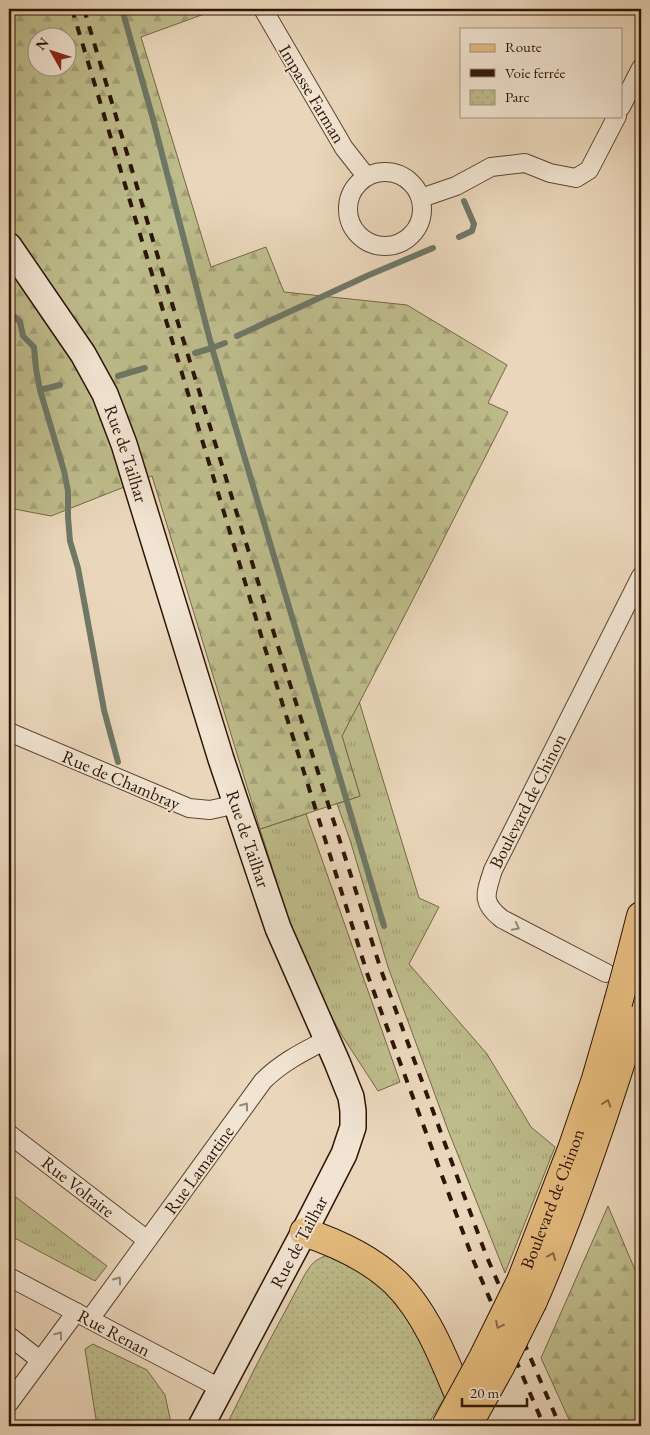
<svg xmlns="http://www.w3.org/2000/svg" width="650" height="1435" font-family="'EB Garamond',serif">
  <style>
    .grass { fill: url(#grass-tufts); stroke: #756847 }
    .forest { fill: url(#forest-firs); stroke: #756847; fill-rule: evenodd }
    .park { fill: url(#park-dots); stroke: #756847 }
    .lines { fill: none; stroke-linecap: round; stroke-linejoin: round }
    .stream { stroke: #6d7867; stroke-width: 6 }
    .street-casing { stroke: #5c4531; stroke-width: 20 }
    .secondary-casing { stroke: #2c1503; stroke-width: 28 }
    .primary-casing { stroke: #2c1503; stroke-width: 30 }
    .street { stroke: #f1e4d2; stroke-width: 18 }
    .secondary { stroke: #f1e4d2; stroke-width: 25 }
    .primary { stroke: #e5bb7d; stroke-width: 28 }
    .rail { stroke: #2c1503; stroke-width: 4; stroke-dasharray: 9 9; stroke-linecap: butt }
    .primary-bridge-casing { stroke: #2c1503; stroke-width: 30; stroke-linecap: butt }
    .primary-bridge { stroke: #e5bb7d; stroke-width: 28 }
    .oneway { stroke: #988775 }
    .oneway2 { stroke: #886840 }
    .labels { text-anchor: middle; stroke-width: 4; stroke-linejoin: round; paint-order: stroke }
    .street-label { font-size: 18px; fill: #2c1503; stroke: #f1e4d2 }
  </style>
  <defs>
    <pattern id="grass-tufts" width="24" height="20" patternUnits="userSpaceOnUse" patternTransform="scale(1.25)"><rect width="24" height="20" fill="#bebc8b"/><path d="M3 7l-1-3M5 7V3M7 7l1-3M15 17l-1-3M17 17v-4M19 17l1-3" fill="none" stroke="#a3a176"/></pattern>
    <pattern id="forest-firs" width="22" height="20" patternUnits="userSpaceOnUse" patternTransform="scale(1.25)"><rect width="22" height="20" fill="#bebc8b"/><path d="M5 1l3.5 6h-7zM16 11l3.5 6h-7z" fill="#a3a176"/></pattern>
    <pattern id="park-dots" width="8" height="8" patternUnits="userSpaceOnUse" patternTransform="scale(1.25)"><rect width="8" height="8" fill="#bebc8b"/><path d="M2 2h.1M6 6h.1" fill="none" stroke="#a3a176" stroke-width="1.8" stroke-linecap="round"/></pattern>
  </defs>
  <rect width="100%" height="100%" fill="#ead6ba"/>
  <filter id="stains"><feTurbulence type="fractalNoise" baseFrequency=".004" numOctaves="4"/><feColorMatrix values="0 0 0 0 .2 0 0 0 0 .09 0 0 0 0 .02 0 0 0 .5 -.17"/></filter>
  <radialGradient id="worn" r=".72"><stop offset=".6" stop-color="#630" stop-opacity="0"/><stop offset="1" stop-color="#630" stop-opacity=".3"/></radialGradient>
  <!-- grass -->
  <path class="grass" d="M359 701 419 898 439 907 409 964 487 1054 531 1127 555 1147 505 1273 448 1130 388 967 350 840 337 804 360 796 342 736Z
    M306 814 400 1082 378 1091 341 1034 312 981 289 921 260 829Z
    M9 1192 107 1266 95 1281 9 1235Z"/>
  <!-- forest -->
  <path class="forest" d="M9 9H218L141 37 211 267 266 247 284 292 407 305 507 365 488 403 508 412 407 611 342 736 360 796 260 829 152 476 51 516 9 508ZM38 38H68V68H38Z
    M608 1206 641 1284V1426H572L541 1358Z"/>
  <!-- park -->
  <path class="park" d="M328 1255 341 1259 382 1287 411 1320 446 1395 427 1426H226L258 1362 304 1276C311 1264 314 1260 328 1255Z
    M93 1344 147 1370 165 1395 171 1423 170 1426H97L85 1349Z"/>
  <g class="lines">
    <!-- stream -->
    <path class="stream" d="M122 9 153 119 212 348 225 343
      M459 237 472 231 474 224 464 201
      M9 311 20 322 23 336 34 347 36 369 40 390 64 471 68 491V517L70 541 78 568 104 710 118 762
      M237 336 369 275 433 248
      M195 353 212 348 384 926
      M118 376 145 368
      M40 390 60 385"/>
    <defs>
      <g id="street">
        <path d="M263 9 344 148 366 176"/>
        <path d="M621 107 641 68"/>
        <circle cx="385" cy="209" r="37"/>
        <path d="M421 198 456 186 491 167 525 163 550 173 576 178 589 170 617 116"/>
        <path d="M9 732 189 808 210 810 237 804"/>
        <path id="s1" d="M606 973 502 919C480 902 486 893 493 870L641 576"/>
        <path d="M9 1134 147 1240"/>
        <path d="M9 1277 220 1388"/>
        <path d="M90 1319 263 1081C282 1062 303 1052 326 1040"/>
        <path d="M9 1336 40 1360"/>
        <path d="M9 1403 76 1312"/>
      </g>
      <g id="secondary">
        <path id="s2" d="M9 246 83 354 105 394 124 444 221 759 278 928 337 1062 351 1097 353 1111V1127L344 1154 304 1232 201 1426"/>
      </g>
      <g id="primary">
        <path d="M631 955 641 916"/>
        <path d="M304 1232C337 1243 370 1258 395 1282 430 1316 449 1372 468 1417"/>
        <path id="s3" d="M521 1281 572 1149 596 1079 618 1003"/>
        <path d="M533 1301C576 1202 610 1100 641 997"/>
      </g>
    </defs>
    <!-- street casing -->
    <use href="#street" class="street-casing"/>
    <!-- secondary casing -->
    <use href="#secondary" class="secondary-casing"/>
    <!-- primary casing -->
    <use href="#primary" class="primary-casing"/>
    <!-- street -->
    <use href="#street" class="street"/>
    <!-- secondary -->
    <use href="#secondary" class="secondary"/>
    <!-- primary -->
    <use href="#primary" class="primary"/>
    <!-- rail -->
    <path class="rail" d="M72 9 264 645 368 976 474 1262 544 1426
      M84 9 166 284 276 640 381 970 486 1255 560 1426"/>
    <defs>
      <path id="primary-bridge" d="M618 1003 631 955
        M474 1414 500 1367 533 1301
        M446 1426 483 1358 521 1281"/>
    </defs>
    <!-- primary-bridge casing -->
    <use href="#primary-bridge" class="primary-bridge-casing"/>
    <!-- primary-bridge -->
    <use href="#primary-bridge" class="primary-bridge"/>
  </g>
  <!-- one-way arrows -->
  <defs><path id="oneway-chevron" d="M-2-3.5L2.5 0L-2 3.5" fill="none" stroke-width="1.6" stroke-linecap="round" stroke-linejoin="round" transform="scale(1.25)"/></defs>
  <g class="oneway">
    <use href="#oneway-chevron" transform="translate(516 927) rotate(27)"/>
    <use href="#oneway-chevron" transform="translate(245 1106) rotate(-54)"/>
    <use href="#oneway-chevron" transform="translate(118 1280) rotate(-54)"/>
    <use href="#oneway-chevron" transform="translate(59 1335) rotate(-53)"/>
  </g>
  <g class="oneway2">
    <use href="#oneway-chevron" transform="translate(607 1103) rotate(-72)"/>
    <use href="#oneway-chevron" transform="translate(552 1256) rotate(-67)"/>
    <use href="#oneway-chevron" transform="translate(499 1325) rotate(116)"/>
  </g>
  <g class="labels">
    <!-- street labels -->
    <g class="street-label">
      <text transform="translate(312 94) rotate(59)" y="6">Impasse Farman</text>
      <text dy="6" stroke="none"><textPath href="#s2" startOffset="240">Rue de Tailhar</textPath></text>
      <text transform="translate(121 780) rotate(23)" y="6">Rue de Chambray</text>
      <text dy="6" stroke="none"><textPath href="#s1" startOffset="250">Boulevard de Chinon</textPath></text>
      <text dy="6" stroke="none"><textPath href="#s2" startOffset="644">Rue de Tailhar</textPath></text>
      <text transform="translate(199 1170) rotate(-54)" y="6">Rue Lamartine</text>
      <text transform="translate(78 1187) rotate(38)" y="6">Rue Voltaire</text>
      <text dy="6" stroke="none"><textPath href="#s3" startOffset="88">Boulevard de Chinon</textPath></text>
      <text transform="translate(299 1242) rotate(-62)" y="6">Rue de Tailhar</text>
      <text transform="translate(114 1333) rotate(28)" y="6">Rue Renan</text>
    </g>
  </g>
  <!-- margin -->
  <rect width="650" height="1435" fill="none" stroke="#ead6ba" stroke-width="30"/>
  <rect x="10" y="10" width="630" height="1415" fill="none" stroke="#2c1503" stroke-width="2.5"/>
  <rect x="15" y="15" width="620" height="1405" fill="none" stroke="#2c1503"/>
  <!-- legend -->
  <rect x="460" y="28" width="162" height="90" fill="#f1e4d2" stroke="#a2917f"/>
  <rect x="470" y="44" width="25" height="8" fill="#e5bb7d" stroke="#a2917f"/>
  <text x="505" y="52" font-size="15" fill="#2c1503">Route</text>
  <rect x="470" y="69" width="25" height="8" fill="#2c1503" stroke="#a2917f"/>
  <text x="505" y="78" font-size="15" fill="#2c1503">Voie ferrée</text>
  <rect x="470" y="90" width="25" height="15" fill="url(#park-dots)" stroke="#a2917f"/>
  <text x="505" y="102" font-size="15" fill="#2c1503">Parc</text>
  <!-- north arrow -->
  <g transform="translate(52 52) rotate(309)"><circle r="24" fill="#f1e4d2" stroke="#a2917f"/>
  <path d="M0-4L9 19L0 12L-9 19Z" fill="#8f2418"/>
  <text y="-8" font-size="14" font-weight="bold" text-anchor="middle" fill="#2c1503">N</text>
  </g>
  <!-- scale -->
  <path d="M462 1398v8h65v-8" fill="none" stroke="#2c1503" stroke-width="2.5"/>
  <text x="470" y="1398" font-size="15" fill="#2c1503" stroke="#f1e4d2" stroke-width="4" paint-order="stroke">20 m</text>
  <rect width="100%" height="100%" filter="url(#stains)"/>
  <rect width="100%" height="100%" fill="url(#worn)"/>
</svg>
